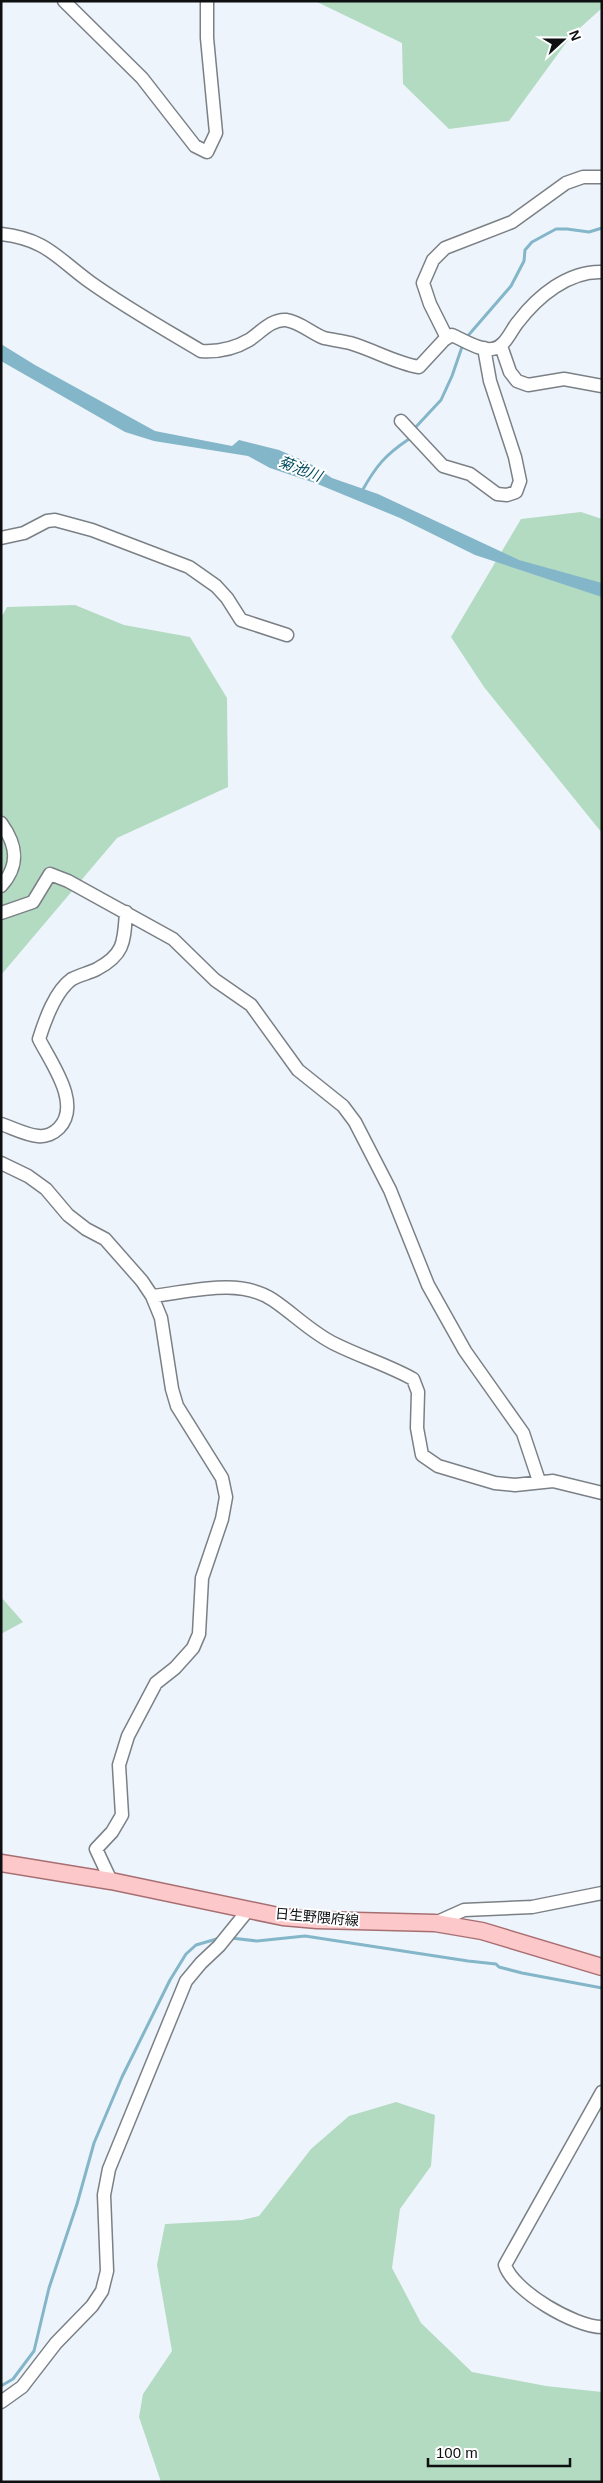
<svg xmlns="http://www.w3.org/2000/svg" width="603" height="2483" font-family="Arial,'Noto Sans JP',sans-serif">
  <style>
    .green { fill: #b3dbc2 }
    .water { fill: #84b6c9 }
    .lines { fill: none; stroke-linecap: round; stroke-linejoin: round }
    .stream { stroke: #84b6c9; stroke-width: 3 }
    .minor-casing { stroke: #7b8086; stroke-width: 15 }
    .major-casing { stroke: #a86f72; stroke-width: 19 }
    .minor { stroke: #fff; stroke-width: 12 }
    .major { stroke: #fdc8ca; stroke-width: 16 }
    .labels { text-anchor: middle; stroke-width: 4; stroke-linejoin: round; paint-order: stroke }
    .street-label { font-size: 14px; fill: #0d0f11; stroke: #fff }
    .water-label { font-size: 15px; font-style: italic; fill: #004a5e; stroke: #fff }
  </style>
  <rect width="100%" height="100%" fill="#eef4fb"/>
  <!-- green -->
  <path class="green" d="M315 1H602V8L571 36 509 121 449 129 403 84 402 43Z
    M581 512 602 519V833L484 687 451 637 521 519Z
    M75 605 124 625 190 637 227 698 228 787 117 838 1 975V618L7 607Z
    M1 1597 23 1622 1 1634Z
    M396 2102 435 2115 431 2166 400 2209 392 2268 421 2323 472 2372 546 2386 602 2392V2482H161L139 2417 143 2394 172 2351 157 2265 165 2224 242 2220 259 2216 311 2149 349 2116Z"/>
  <!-- water -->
  <path class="water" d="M1 344 35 365 155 431 232 446 239 440 279 450 309 463 332 478 378 494 519 560 602 583V597L475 555 400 518 315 483 270 468 248 456 154 441 125 432 1 361Z"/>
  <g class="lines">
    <!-- stream -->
    <path class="stream" d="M466 338 511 286 524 261 525 250 532 242 556 229H567L589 232 602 228
      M413 430 441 400 452 376 463 344
      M362 491C376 466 385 455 409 439L410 435
      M231 1938 257 1941 305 1936 468 1961 496 1964 499 1967 522 1973 602 1988
      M1 2386 13 2379 34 2351 49 2288 77 2204 94 2143 122 2077 170 1980 186 1954 196 1945 220 1938"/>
    <defs>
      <path id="minor" d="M64 1 142 78 195 146 207 152 216 133 207 38V1
        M1 234C46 239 57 258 90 282 125 307 164 329 201 351 218 352 234 349 249 340 260 333 271 319 286 320 300 322 311 333 324 338 333 340 342 341 350 343 374 350 395 363 419 367L444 340 452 335C463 340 480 351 492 349 505 348 511 330 518 322 538 296 568 271 602 272
        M447 338 430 304 423 283 433 260 445 248 512 222 566 183 583 177H602
        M501 346 510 372 517 381 528 385 564 379 602 386
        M401 421 443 466 470 474 497 494 507 495 516 492 520 481 515 457 490 381 484 348
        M1 538 24 533 47 521 55 520 92 530 189 567 216 586 227 598 241 620 287 635
        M1 823C17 845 20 865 1 886
        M1 913 33 902 50 874 68 881 173 939 215 980 251 1005 298 1070 343 1106 355 1122 390 1190 428 1285 465 1351 523 1433 539 1481
        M1 1124C13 1128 26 1135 38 1136 46 1137 54 1133 59 1128 82 1104 51 1063 39 1039 45 1020 55 991 72 979 80 975 89 973 97 969 125 954 124 941 126 912
        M1 1163 28 1176 46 1189 68 1215 86 1229 105 1239 142 1281 152 1296 161 1318 172 1389 177 1406 222 1478 226 1497 222 1519 202 1578 199 1634 193 1648 175 1668 156 1683 128 1736 119 1765 122 1815 112 1832 96 1849 111 1881
        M152 1296C190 1292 239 1277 273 1300 294 1314 312 1333 335 1344 361 1357 388 1365 413 1379L418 1392 417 1428 422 1455 438 1466 495 1483 515 1485 553 1481 602 1493
        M435 1923 464 1910 532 1907 602 1893
        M602 2092 505 2265C513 2291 575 2327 602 2327
        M1 2402 22 2387 56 2343 92 2306 102 2291 107 2271 104 2195 109 2169 186 1981 201 1963 219 1946 249 1909"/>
      <path id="major" d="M1 1863 111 1881 283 1917 317 1920 435 1923 482 1931 602 1967"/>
    </defs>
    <!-- minor casing -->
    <use href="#minor" class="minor-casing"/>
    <!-- major casing -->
    <use href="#major" class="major-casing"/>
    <!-- minor -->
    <use href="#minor" class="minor"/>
    <!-- major -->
    <use href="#major" class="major"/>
  </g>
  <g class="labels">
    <!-- street labels -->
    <g class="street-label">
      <text transform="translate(317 1917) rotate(5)" y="5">日生野隈府線</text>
    </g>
    <!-- water labels -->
    <g class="water-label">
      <text transform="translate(300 469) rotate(21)" y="5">菊池川</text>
    </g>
  </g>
  <!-- border -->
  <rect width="603" height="2483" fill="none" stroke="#0d0f11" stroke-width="5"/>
  <!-- north arrow -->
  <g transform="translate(563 40) rotate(69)" stroke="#ffffff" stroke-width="4" paint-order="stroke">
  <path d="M0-4L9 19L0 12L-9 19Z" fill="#0d0f11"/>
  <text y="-8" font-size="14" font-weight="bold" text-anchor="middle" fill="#0d0f11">N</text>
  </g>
  <!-- scale -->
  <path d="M428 2458v8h142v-8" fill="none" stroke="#0d0f11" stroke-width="2.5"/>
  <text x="436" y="2458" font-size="15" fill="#0d0f11" stroke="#ffffff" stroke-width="4" paint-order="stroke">100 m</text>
</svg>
